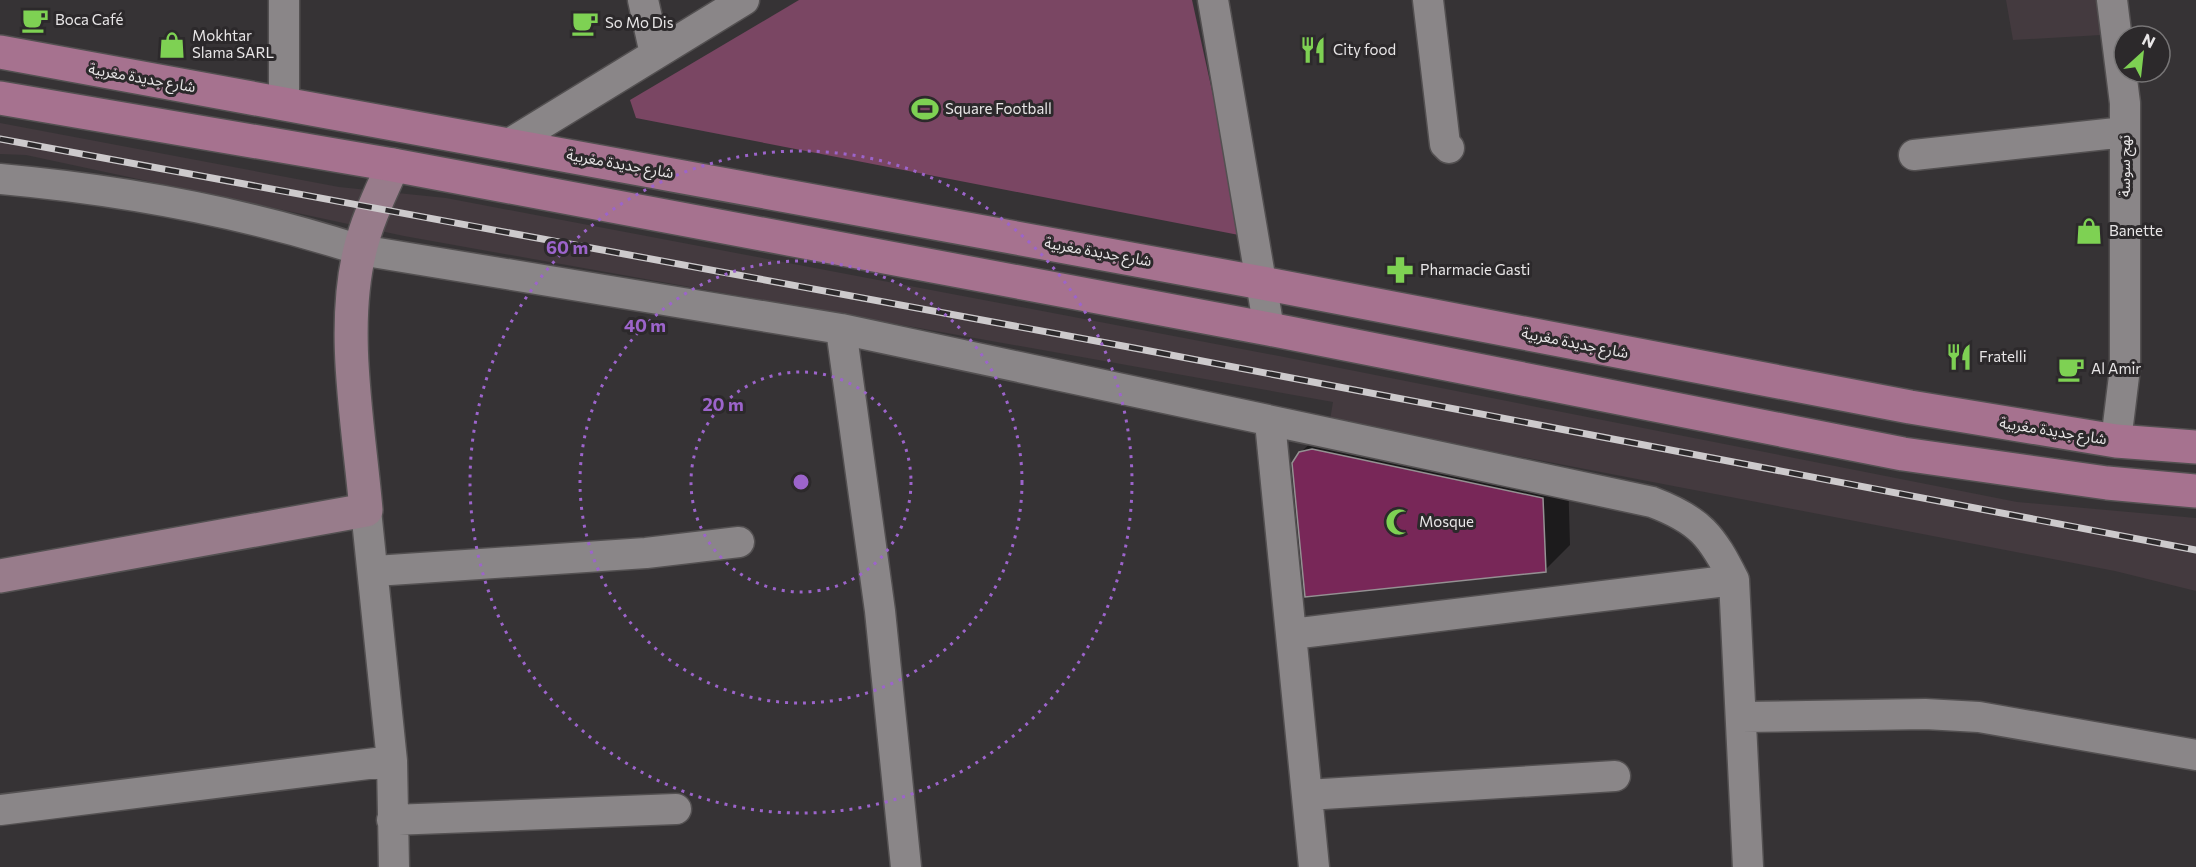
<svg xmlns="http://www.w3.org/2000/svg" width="2196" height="867" font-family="Commissioner,'Noto Sans Arabic',sans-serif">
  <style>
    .built { fill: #443a3f }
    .green { fill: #7a4663 }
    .shadow { fill: #0007 }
    .building { fill: #782758; stroke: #959193; stroke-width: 1.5 }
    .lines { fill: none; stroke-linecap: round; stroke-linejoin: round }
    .street-casing { stroke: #535051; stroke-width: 33 }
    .secondary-casing { stroke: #535051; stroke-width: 36 }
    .primary-casing { stroke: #535051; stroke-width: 36 }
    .street { stroke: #8a8688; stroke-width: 30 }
    .secondary { stroke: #987c8b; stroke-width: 33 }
    .primary { stroke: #a6728f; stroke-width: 33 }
    .rail-casing { stroke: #cdcacc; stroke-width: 7 }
    .rail { stroke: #2c292b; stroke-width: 4.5; stroke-dasharray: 14; stroke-linecap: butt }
    .ring { fill: none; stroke: #9c64cb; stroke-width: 3; stroke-dasharray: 3 6 }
    .labels { text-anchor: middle; stroke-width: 6; stroke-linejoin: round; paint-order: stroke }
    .poi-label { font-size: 15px; fill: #e8e6e7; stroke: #2c292b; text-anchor: start }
    .street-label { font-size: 15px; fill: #e8e6e7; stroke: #2c292b }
    .centre { fill: #9c64cb; stroke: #2c292b; stroke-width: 3 }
    .ring-label { font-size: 18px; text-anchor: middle; font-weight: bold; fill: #9c64cb; stroke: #2c292b; stroke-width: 6; stroke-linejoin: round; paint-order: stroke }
  </style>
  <rect width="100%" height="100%" fill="#363335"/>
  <!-- built -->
  <path class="built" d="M2006 0H2097L2101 35 2013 40Z
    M0 123 339 187 446 198 1279 356 2017 502 2196 518V591L2115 571 1330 420 1333 402 404 236 26 155 0 154Z"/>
  <!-- green -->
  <path class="green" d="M799 0H1192L1244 236 636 118 630 100Z"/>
  <!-- shadow -->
  <path class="shadow" d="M1326 428 1568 473 1570 545 1545 570 1300 453Z"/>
  <!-- building -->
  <path class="building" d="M1312 449 1543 498 1546 572 1305 597 1292 463 1299 452Z"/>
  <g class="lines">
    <defs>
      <path id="street" d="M643 0 655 54
        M1213 0 1269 329
        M1428 0 1445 144 1449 148
        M2112 0 2125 103V368L2116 441
        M284 103V0
        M509 144 744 0
        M1914 155 2125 132
        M0 179C122 190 243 212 360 250L841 329 1652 502C1700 520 1712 536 1734 580L1748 867
        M841 329 880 611 906 867
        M1270 422 1314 867
        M366 510 392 761 394 867
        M375 571 646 553 739 542
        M1292 634 1734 580
        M1742 717 1925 714 1979 717 2196 755
        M1307 795 1615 776
        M0 810 392 761
        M392 820 676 809"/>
      <path id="secondary" d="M0 576 366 510C359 428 340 330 360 250 367 220 381 192 393 165"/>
      <path id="primary" d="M0 52 1262 283 1910 407 2116 441 2196 447
        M0 98 393 165 1269 329 1903 454 2107 483 2196 491"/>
    </defs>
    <!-- street casing -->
    <use href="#street" class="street-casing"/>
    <!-- secondary casing -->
    <use href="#secondary" class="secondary-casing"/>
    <!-- primary casing -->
    <use href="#primary" class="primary-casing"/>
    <!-- street -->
    <use href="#street" class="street"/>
    <!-- secondary -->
    <use href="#secondary" class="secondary"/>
    <!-- primary -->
    <use href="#primary" class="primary"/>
    <defs>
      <path id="rail" d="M0 139 1134 348 2196 550"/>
    </defs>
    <!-- rail casing -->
    <use href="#rail" class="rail-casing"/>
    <!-- rail -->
    <use href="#rail" class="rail"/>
  </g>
  <!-- distance rings -->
  <g class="ring">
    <circle cx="801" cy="482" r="110"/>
    <circle cx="801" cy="482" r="221"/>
    <circle cx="801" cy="482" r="331"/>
  </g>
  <!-- icons -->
  <defs>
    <symbol id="cafe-bare" viewBox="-9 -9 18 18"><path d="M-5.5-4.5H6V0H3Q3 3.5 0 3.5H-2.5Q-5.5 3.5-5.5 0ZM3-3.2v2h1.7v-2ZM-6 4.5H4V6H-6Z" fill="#7ed153" stroke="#2c292b" stroke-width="2.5" paint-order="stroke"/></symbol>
    <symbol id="shop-bare" viewBox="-9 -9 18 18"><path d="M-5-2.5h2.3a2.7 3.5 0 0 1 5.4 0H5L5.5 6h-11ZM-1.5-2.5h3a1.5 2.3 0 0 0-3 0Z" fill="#7ed153" stroke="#2c292b" stroke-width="2.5" paint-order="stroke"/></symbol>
    <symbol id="restaurant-bare" viewBox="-9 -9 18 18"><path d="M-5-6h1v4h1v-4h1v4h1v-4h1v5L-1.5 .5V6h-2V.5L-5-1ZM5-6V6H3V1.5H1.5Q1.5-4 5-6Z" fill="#7ed153" stroke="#2c292b" stroke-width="2.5" paint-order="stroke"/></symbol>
    <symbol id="stadium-bare" viewBox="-9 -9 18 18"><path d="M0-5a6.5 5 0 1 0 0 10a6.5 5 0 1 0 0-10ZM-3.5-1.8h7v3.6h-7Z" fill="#7ed153" stroke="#2c292b" stroke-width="2.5" paint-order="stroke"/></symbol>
    <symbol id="pharmacy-bare" viewBox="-9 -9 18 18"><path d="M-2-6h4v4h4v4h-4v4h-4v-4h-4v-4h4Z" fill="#7ed153" stroke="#2c292b" stroke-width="2.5" paint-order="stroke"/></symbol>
    <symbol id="mosque-bare" viewBox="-9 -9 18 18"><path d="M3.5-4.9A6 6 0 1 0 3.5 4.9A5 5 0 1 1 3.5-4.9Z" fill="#7ed153" stroke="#2c292b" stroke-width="2.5" paint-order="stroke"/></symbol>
  </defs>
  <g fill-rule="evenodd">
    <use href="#cafe-bare" x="16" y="1" width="38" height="38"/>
    <use href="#cafe-bare" x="566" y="4" width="38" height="38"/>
    <use href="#shop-bare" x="153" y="26" width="38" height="38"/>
    <use href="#restaurant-bare" x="1294" y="31" width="38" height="38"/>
    <use href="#stadium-bare" x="906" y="90" width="38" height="38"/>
    <use href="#shop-bare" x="2070" y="212" width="38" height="38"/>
    <use href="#pharmacy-bare" x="1381" y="251" width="38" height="38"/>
    <use href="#restaurant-bare" x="1940" y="338" width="38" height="38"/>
    <use href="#cafe-bare" x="2052" y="350" width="38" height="38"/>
    <use href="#mosque-bare" x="1380" y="503" width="38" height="38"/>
  </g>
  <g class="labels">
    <!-- poi labels -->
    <g class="poi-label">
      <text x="55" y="25">Boca Café</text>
      <text x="605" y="28">So Mo Dis</text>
      <text x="192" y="41">Mokhtar<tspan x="192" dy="17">Slama SARL</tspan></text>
      <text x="1333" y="55">City food</text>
      <text x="945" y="114">Square Football</text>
      <text x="2109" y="236">Banette</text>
      <text x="1420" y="275">Pharmacie Gasti</text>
      <text x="1979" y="362">Fratelli</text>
      <text x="2091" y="374">Al Amir</text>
      <text x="1419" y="527">Mosque</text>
    </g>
    <!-- street labels -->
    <g class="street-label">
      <text transform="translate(142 78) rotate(10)" y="5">شارع جديدة مغربية</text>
      <text transform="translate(620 164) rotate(10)" y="5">شارع جديدة مغربية</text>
      <text transform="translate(2125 166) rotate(-90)" y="5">نهج سوسة</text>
      <text transform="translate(1098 252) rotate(10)" y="5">شارع جديدة مغربية</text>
      <text transform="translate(1575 343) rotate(11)" y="5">شارع جديدة مغربية</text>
      <text transform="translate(2053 431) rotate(9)" y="5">شارع جديدة مغربية</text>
    </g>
  </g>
  <circle cx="801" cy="482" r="9" class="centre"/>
  <g class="ring-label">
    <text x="567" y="254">60 m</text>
    <text x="645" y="332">40 m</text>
    <text x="723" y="411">20 m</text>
  </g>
  <!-- north arrow -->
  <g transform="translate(2142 54) rotate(27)"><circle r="28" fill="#2c292b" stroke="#777576" stroke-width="1.5"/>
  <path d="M0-4.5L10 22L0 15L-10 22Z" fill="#7ed153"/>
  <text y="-9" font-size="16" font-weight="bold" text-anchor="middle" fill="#e8e6e7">N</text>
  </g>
</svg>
